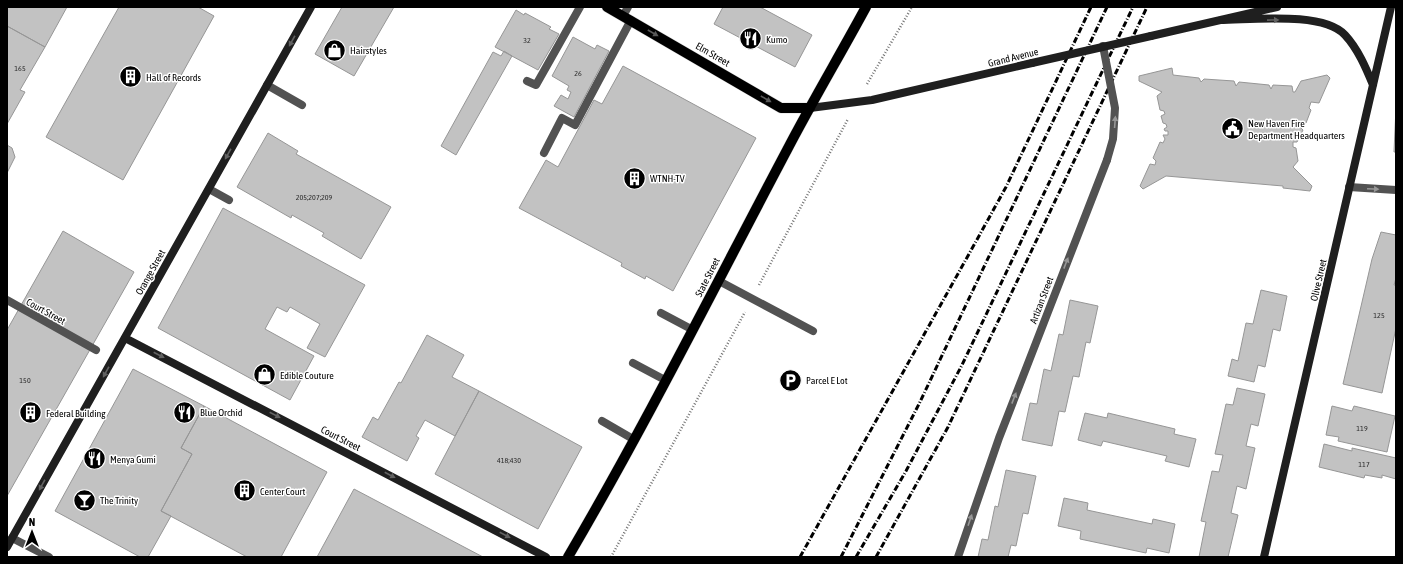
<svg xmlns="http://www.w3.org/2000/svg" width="1403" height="564" font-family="'Asap Condensed',sans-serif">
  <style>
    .building { fill: #c2c2c2; stroke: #969696 }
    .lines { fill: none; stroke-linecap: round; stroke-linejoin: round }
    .primary-casing { stroke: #dbdbdb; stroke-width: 11 }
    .path { stroke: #747474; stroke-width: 2.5; stroke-dasharray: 1 2; stroke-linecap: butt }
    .lane { stroke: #525252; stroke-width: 8 }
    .street { stroke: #525252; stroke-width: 8 }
    .secondary { stroke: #1f1f1f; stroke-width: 8 }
    .primary { stroke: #000; stroke-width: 10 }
    .rail { stroke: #000; stroke-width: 3; stroke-dasharray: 6 2 1 2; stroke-linecap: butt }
    .street-bridge { stroke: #525252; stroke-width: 8 }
    .secondary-bridge { stroke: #1f1f1f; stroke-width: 8 }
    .oneway { fill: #626262 }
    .oneway2 { fill: #595959 }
    .oneway3 { fill: #979797 }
    .labels { text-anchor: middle; stroke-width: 3; stroke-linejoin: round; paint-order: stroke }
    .number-label { font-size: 8px; fill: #303030 }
    .poi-label { font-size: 10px; fill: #000; stroke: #fff; text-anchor: start }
    .street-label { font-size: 10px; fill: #000; stroke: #fff }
  </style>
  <rect width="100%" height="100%" fill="#fff"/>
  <!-- building -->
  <path class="building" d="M7 7H67L45 47 7 26Z
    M119 7H198L214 16 123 180 46 137Z
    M342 7H394L354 76 315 54Z
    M723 7H760L812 35 795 67 714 24Z
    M516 10 524 15 525 13 551 27 549 29 559 34 538 70 495 47Z
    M7 26 45 47 20 90 25 92 7 124Z
    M573 37 595 49 597 45 609 51 574 117 554 106 561 95 568 99 571 92 567 90 569 86 552 76Z
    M504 51 512 56 456 155 441 146 493 52 501 56Z
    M623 66 756 138 673 291 646 276 645 279 621 266 622 263 519 208 546 160 558 167 594 100 602 104Z
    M1172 68 1173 75 1199 78 1201 82 1204 79 1234 81 1236 86 1239 82 1269 85 1271 89 1273 85 1292 86 1293 92H1295L1301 81 1327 75 1330 78 1319 103 1311 102 1309 108 1311 110 1306 123H1303L1301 128 1303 130 1297 142H1293V147L1296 148 1298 161 1293 167 1312 186 1310 191 1283 188V186L1166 176 1143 189 1140 186 1150 164 1155 165 1156 161 1153 158 1160 142 1163 143 1165 139 1163 135H1168V131H1165L1164 129 1167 127 1166 124 1163 123 1161 116 1165 114 1164 111 1160 110 1157 96 1162 92 1139 81V76Z
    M1396 107V152H1394Z
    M268 133 298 151 296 154 391 207 361 259 322 236 324 233 292 215 291 218 237 187Z
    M7 145 12 148 15 157 7 173Z
    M223 208 365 285 325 357 307 348 320 324 290 307 287 312 277 307 265 329 314 356 290 400 158 328Z
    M63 231 134 272 7 496V330Z
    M1381 232 1396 235V278L1394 285H1396V328L1382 393 1343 384 1372 259Z
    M1261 290 1287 296 1280 331 1273 329 1265 367 1258 365 1254 382 1228 376 1232 359 1238 361 1246 323 1253 324Z
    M1070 300 1098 306 1090 343 1086 342 1079 377 1073 376 1065 412 1059 411 1052 446 1022 440 1030 403 1037 404 1044 369 1051 371 1059 334 1063 335Z
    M427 335 464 355 452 377 479 391 455 436 425 420 416 436 419 438 407 461 362 437 373 417 378 420 399 382 401 383Z
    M133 369 204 406 181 448 192 454 161 511 171 516 148 557H140L55 511Z
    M1237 388 1265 394 1258 426 1251 424 1246 446 1255 448 1246 489 1237 486 1231 513 1238 515 1228 557H1199L1206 522 1201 521 1212 471 1219 472 1223 455 1215 454 1226 404 1233 405Z
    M479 391 582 447 538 529 435 474Z
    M204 406 327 472 281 557H247L161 511 192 454 181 448Z
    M1332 406 1352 411 1354 406 1395 416 1387 452 1338 441 1339 437 1326 435Z
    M1085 413 1107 418 1108 413 1175 429 1174 434 1196 439 1189 467 1165 461 1167 456 1103 441 1101 446 1078 440Z
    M1324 444 1352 451V448L1396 458V479L1382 475V478L1365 475 1364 478 1319 467Z
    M1006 470 1036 476 1028 514 1023 513 1016 546 1011 545 1008 557H978L982 539 988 540 995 506 998 507Z
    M354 489 483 557H317Z
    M1064 498 1088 503 1087 510 1152 524 1153 519 1175 524 1169 553 1147 548 1146 553 1080 539 1081 531 1058 526Z"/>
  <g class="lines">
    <defs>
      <path id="primary" d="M607 7 781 108H810
        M568 557C646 424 715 286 787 150 812 102 840 55 866 7"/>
    </defs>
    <!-- primary casing -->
    <use href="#primary" class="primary-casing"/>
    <!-- path -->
    <path class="path" d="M867 84 912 7
      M759 285 848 119
      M611 557 745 312"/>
    <!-- lane -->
    <path class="lane" d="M623 16 628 7
      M527 81 536 85 580 7
      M267 85 302 105
      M544 153 562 118 575 125 631 20
      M209 189 229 200
      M719 281 813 331
      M661 313 693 330
      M633 363 665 380
      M602 421 633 439"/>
    <!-- street -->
    <path class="street" d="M1349 187 1396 190
      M7 300 96 350
      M12 538 49 557
      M958 557 999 438 1107 160"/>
    <!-- secondary -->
    <path class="secondary" d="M1220 20C1251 20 1323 11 1345 35 1358 49 1366 68 1373 85
      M1151 36 1277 7
      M810 108 872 100 1032 63
      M125 338 546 557
      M7 547 311 7
      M1264 557 1391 7"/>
    <!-- primary -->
    <use href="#primary" class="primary"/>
    <!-- rail -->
    <path class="rail" d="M800 557 979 236 1006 187 1091 7
      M841 557 920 402 1107 7
      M856 557 906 471 962 365 1133 7
      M876 557 948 427 1147 7"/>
    <!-- street-bridge -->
    <path class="street-bridge" d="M1103 46 1115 108 1113 139 1107 160"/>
    <!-- secondary-bridge -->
    <path class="secondary-bridge" d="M1032 63 1151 36"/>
  </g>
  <!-- one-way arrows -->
  <defs><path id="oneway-solid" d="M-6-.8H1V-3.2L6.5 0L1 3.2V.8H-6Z"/></defs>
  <g class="oneway">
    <use href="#oneway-solid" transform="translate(1273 20) rotate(-1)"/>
    <use href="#oneway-solid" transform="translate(292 41) rotate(119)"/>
    <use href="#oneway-solid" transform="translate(228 154) rotate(119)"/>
    <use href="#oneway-solid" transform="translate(159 355) rotate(27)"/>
    <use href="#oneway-solid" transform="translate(106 372) rotate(119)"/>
    <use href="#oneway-solid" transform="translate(275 415) rotate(27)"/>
    <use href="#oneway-solid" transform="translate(390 475) rotate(28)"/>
    <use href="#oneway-solid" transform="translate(42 485) rotate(119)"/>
    <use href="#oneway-solid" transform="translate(505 535) rotate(28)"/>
  </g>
  <g class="oneway2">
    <use href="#oneway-solid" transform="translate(653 33) rotate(30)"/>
    <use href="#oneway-solid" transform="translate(766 99) rotate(30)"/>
  </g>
  <g class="oneway3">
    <use href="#oneway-solid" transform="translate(1115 122) rotate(-86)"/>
    <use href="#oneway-solid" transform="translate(1373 189) rotate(3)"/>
    <use href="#oneway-solid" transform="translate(1066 263) rotate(-69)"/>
    <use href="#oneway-solid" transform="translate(1014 398) rotate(-69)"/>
    <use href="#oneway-solid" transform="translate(970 520) rotate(-71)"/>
  </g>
  <!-- icons -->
  <defs>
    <symbol id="restaurant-disc" viewBox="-11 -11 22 22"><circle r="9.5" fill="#000" stroke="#fff"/><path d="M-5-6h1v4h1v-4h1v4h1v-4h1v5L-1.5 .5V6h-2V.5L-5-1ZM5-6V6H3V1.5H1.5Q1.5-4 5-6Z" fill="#fff"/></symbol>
    <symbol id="shop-disc" viewBox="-11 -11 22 22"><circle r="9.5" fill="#000" stroke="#fff"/><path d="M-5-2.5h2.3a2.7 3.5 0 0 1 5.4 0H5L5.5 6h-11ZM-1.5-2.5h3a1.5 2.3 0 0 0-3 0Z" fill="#fff"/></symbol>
    <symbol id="building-disc" viewBox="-11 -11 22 22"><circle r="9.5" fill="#000" stroke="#fff"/><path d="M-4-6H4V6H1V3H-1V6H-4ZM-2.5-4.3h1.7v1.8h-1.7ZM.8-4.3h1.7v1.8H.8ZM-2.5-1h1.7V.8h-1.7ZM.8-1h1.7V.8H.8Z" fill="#fff"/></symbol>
    <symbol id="civic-disc" viewBox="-11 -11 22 22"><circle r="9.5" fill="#000" stroke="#fff"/><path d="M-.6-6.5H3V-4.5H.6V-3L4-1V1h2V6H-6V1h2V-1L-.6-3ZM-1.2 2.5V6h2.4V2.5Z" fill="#fff"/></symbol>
    <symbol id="parking-disc" viewBox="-11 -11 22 22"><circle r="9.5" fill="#000" stroke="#fff"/><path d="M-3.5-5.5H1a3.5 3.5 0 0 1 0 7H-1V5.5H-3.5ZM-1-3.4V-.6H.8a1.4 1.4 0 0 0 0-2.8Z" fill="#fff"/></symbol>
    <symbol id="bar-disc" viewBox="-11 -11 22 22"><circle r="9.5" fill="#000" stroke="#fff"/><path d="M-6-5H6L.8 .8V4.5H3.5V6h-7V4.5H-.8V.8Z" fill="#fff"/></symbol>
  </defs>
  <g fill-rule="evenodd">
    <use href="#restaurant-disc" x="738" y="26" width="25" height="25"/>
    <use href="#shop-disc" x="322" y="38" width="25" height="25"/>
    <use href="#building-disc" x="118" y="64" width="25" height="25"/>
    <use href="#civic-disc" x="1220" y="116" width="25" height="25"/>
    <use href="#building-disc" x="622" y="166" width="25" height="25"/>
    <use href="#shop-disc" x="252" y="362" width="25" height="25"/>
    <use href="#parking-disc" x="778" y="368" width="25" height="25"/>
    <use href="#restaurant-disc" x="172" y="400" width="25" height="25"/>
    <use href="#building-disc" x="18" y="400" width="25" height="25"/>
    <use href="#restaurant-disc" x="82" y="446" width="25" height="25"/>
    <use href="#building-disc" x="232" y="478" width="25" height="25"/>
    <use href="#bar-disc" x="72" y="488" width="25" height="25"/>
  </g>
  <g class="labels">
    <!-- number labels -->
    <g class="number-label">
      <text x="527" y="43">32</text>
      <text x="20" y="71">165</text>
      <text x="578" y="76">26</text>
      <text x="314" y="200">205;207;209</text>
      <text x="1379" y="318">125</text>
      <text x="25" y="383">150</text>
      <text x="1362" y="431">119</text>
      <text x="509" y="463">418;430</text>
      <text x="1364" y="467">117</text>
    </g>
    <!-- poi labels -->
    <g class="poi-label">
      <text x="766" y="43">Kumo</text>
      <text x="350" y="54">Hairstyles</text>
      <text x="146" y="81">Hall of Records</text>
      <text x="1248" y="127">New Haven Fire<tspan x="1248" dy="12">Department Headquarters</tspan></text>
      <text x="650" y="182">WTNH-TV</text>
      <text x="280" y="379">Edible Couture</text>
      <text x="806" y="384">Parcel E Lot</text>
      <text x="200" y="416">Blue Orchid</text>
      <text x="46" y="417">Federal Building</text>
      <text x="110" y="463">Menya Gumi</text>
      <text x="260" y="495">Center Court</text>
      <text x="100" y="504">The Trinity</text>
    </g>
    <!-- street labels -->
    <g class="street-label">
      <text transform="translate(713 54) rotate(30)" y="4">Elm Street</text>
      <text transform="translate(1013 57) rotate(-14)" y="4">Grand Avenue</text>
      <text transform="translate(150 272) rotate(-61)" y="4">Orange Street</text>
      <text transform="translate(707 277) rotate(-63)" y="4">State Street</text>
      <text transform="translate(1318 280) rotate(-77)" y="4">Olive Street</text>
      <text transform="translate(1041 300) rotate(-69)" y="4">Artizan Street</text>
      <text transform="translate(46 311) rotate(29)" y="4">Court Street</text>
      <text transform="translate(341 438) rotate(27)" y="4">Court Street</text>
    </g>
  </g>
  <!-- border -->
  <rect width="1403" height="564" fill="none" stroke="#000000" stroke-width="16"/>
  <!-- north arrow -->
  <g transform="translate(32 532)" stroke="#ffffff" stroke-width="3" paint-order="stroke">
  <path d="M0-3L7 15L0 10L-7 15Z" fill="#000000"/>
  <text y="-6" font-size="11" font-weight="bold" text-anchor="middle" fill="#000000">N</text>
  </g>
</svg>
